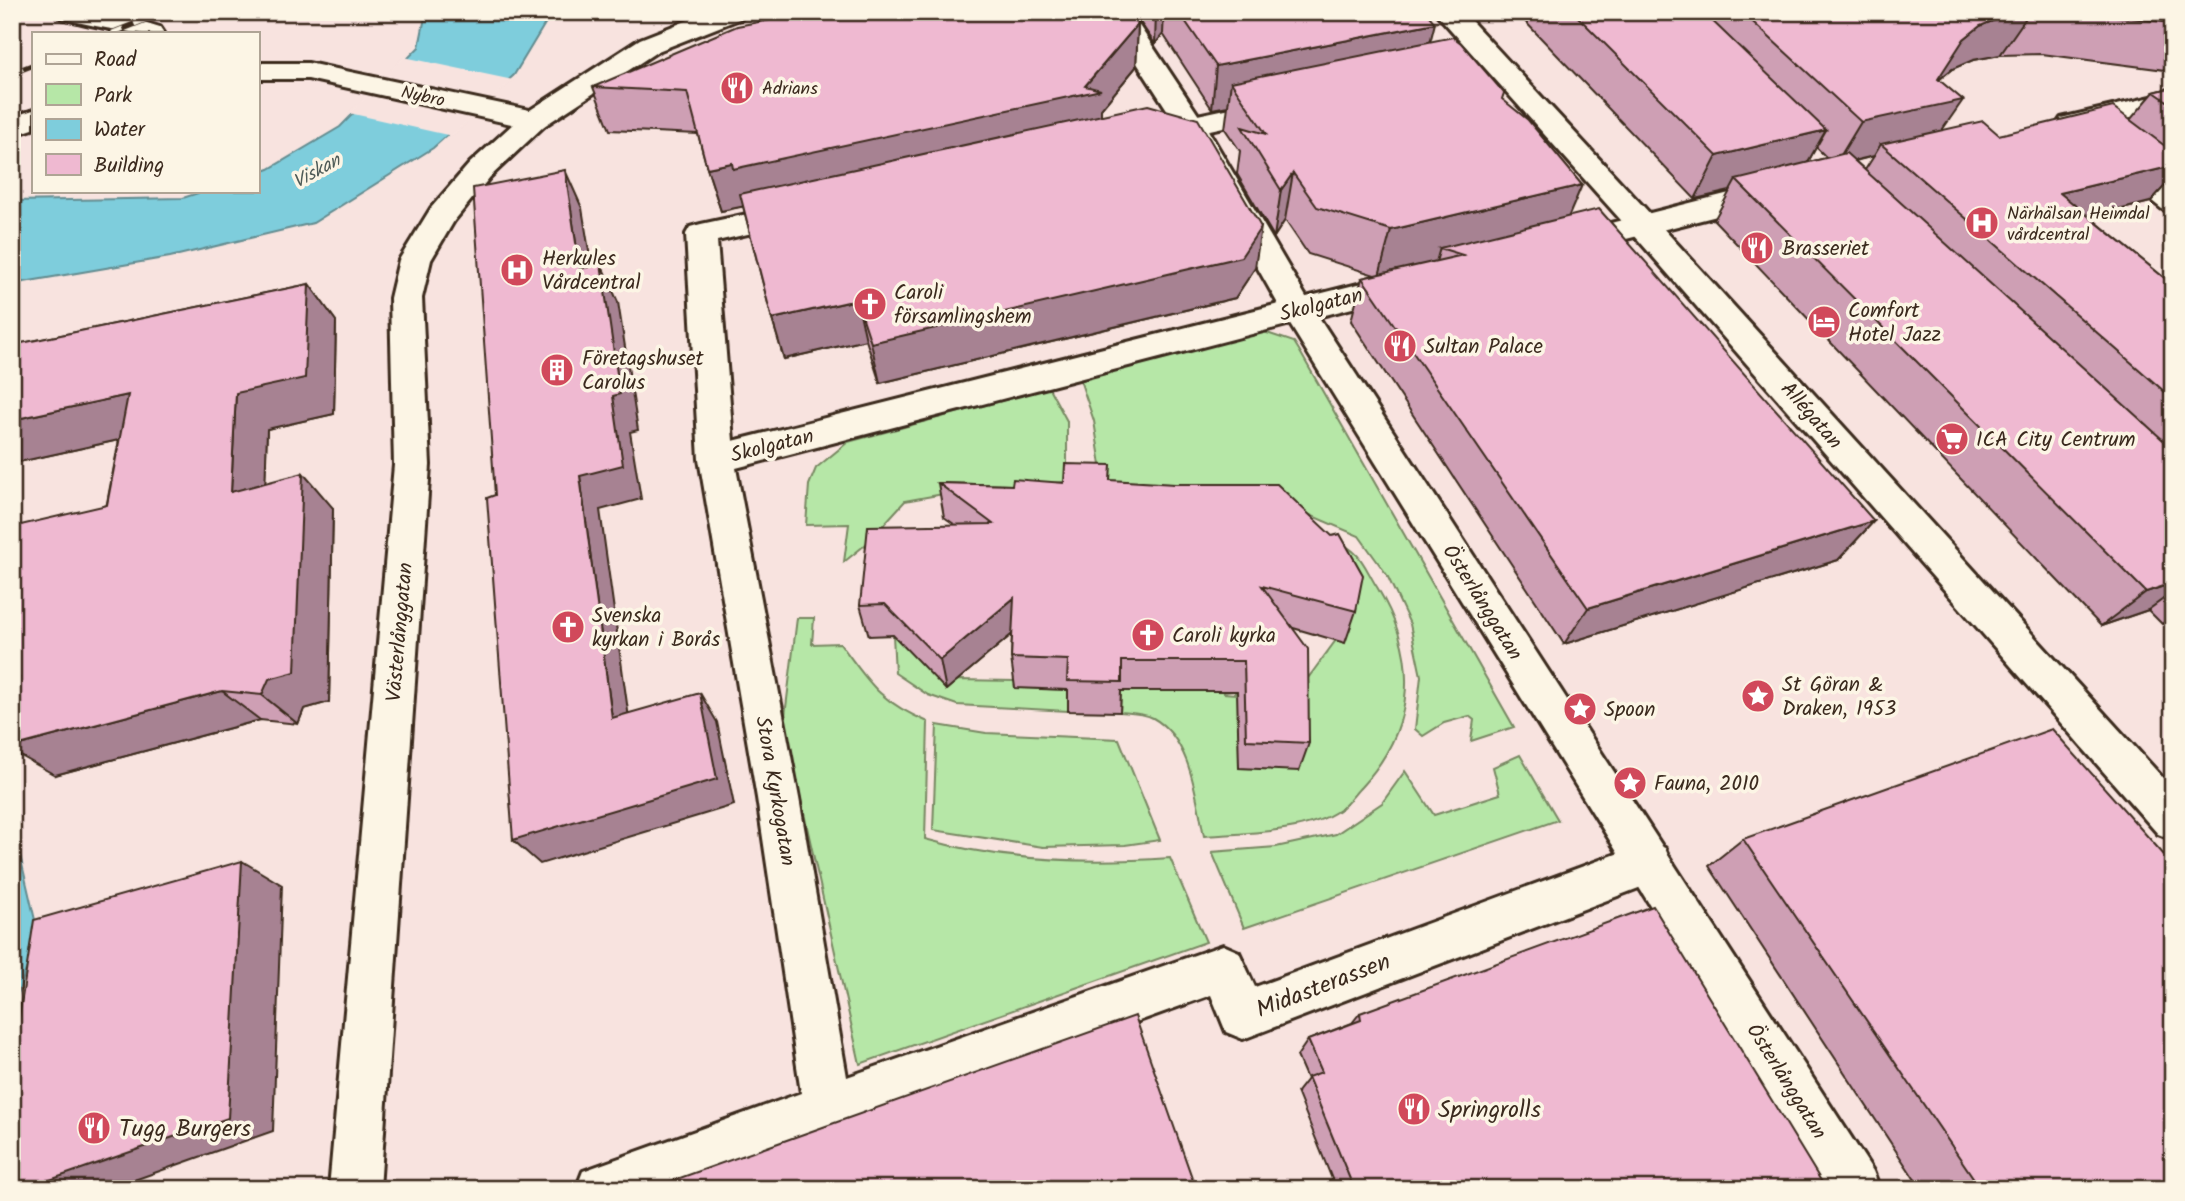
<svg xmlns="http://www.w3.org/2000/svg" width="2185" height="1201" font-family="Kalam,sans-serif">
  <style>
    .green { fill: #b6e7a7; stroke: #788862; stroke-width: 2 }
    .water { fill: #7ecddc; stroke: #638c90; stroke-width: 2 }
    .pier { fill: #f8e3df }
    .lines { fill: none; stroke-linecap: round; stroke-linejoin: round }
    .pedestrian-casing { stroke: #3b2a1e; stroke-width: 6 }
    .minor-casing { stroke: #3b2a1e; stroke-width: 6 }
    .tertiary-casing { stroke: #3b2a1e; stroke-width: 6 }
    .pedestrian { fill: #fcf5e5; fill-rule: evenodd }
    .minor { fill: #fcf5e5; fill-rule: evenodd }
    .tertiary { fill: #fcf5e5; fill-rule: evenodd }
    .rail-casing { stroke: #3b2a1e; stroke-width: 6 }
    .rail { stroke: #fcf5e5; stroke-width: 4.5; stroke-dasharray: 12; stroke-linecap: butt }
    .wall { fill: #ce9fb4; stroke: #3b2a1e; stroke-width: 2; fill-rule: evenodd }
    .shaded-wall { fill: #a78292; stroke: #3b2a1e; stroke-width: 2 }
    .building { fill: #efb9d1; stroke: #3b2a1e; stroke-width: 2 }
    .labels { text-anchor: middle; stroke-width: 7; stroke-linejoin: round; paint-order: stroke }
    .far-poi-label { font-size: 18px; fill: #3b2a1e; stroke: #fcf5e5; text-anchor: start }
    .far-street-label { font-size: 18px; fill: #3b2a1e; stroke: #fcf5e5 }
    .far-water-label { font-size: 19px; font-style: italic; fill: #4f5b57; stroke: #fcf5e5 }
    .poi-label { font-size: 21px; fill: #3b2a1e; stroke: #fcf5e5; text-anchor: start }
    .street-label { font-size: 21px; fill: #3b2a1e; stroke: #fcf5e5 }
    .near-street-label { font-size: 24px; fill: #3b2a1e; stroke: #fcf5e5 }
    .near-poi-label { font-size: 24px; fill: #3b2a1e; stroke: #fcf5e5; text-anchor: start }
  </style>
  <rect width="100%" height="100%" fill="#f8e3df"/>
  <filter id="ink" filterUnits="userSpaceOnUse"><feTurbulence type="fractalNoise" baseFrequency=".0143" numOctaves="2"/><feDisplacementMap in="SourceGraphic" scale="14" xChannelSelector="R" yChannelSelector="G"/><feConvolveMatrix kernelMatrix="1 2 1 2 8 2 1 2 1" color-interpolation-filters="sRGB"/></filter>
  <g filter="url(#ink)">
    <!-- green -->
    <path class="green" d="M1261 331 1294 342 1299 350 1514 727 1471 741 1474 720 1469 716 1444 723 1423 736 1415 729 1421 676 1410 624 1387 575 1359 536 1273 499 1105 490 1094 421 1080 380Z
      M1049 388 1067 421V490L954 492 905 501 865 545 844 562 849 524 806 525 809 485 816 468 848 442Z
      M1322 532C1333 538 1345 544 1354 552 1364 560 1370 577 1377 587 1419 656 1417 727 1361 787 1354 794 1347 805 1339 810 1307 833 1243 833 1204 836 1196 797 1191 739 1153 718 1144 713 1130 713 1120 712L1121 691H1178L1223 686 1224 693 1235 694V686L1299 697 1308 693 1303 685 1336 640Z
      M797 618H814L812 644 840 643C870 684 880 702 928 722L925 839C1004 862 1088 864 1170 858L1206 942 860 1064 784 724Z
      M950 634 937 680 946 690 957 680 1015 681 1025 688 1069 690 1068 711 957 705 928 695 895 673 893 635Z
      M937 725 986 733 1119 739 1160 840 1125 845 1043 847 933 830Z
      M1520 755 1558 820 1244 928 1212 852 1276 847 1336 834 1382 803 1405 771 1434 815 1500 794 1493 767Z"/>
    <!-- water -->
    <path class="water" d="M426 12H552L514 75 433 148 313 223 170 257 12 284V201L183 198 204 191H257V173L269 169 340 127 419 47Z
      M12 821 38 933 12 1012Z"/>
    <!-- pier -->
    <path class="pier" d="M404 57 513 80 452 136 349 113Z"/>
    <g class="lines">
      <defs>
        <path id="pedestrian" d="M1104 12H1130L1205 125 1309 302 1873 1171 1880 1189H1826L1286 318 1177 125Z"/>
        <path id="minor" d="M709 12H746L742 18 658 51 544 126 490 177 454 221 431 260 422 298 430 465 380 1189H329L394 465 390 298 399 260 431 208 470 163 524 114 640 39Z
          M2173 92V109L2071 133 2061 130 2057 124 2061 118Z
          M1277 98 1287 101 1291 107 1287 113 1151 143 1141 140 1137 134 1141 128 1151 125Z
          M2119 151 2129 153 2173 187V212L2162 209 2109 167 2104 160 2109 153Z
          M1773 182 1784 185 1788 192 1784 199 1567 254 1556 251 1552 244 1556 237 1567 234Z
          M798 203 809 206 813 213 809 220 717 241 733 441 1406 272 1417 275 1422 283 1417 291 1406 294 736 468 799 798 847 1077 1223 945 1239 952 1255 987 1649 842 1665 848 1671 863 1665 878 1243 1039 1226 1032 1211 995 673 1189H576L583 1171 801 1093 757 798 699 459 686 234 690 227 701 224Z"/>
        <path id="tertiary" d="M57 12H111L160 27 164 33C129 35 95 26 61 18Z
          M1435 12H1463L1642 205 2173 789V840L2158 834 1620 219Z
          M257 63H308L534 111 544 114 548 120 544 126 534 129 308 79H257Z
          M33 110V129L12 136V117Z"/>
      </defs>
      <!-- pedestrian casing -->
      <use href="#pedestrian" class="pedestrian-casing"/>
      <!-- minor casing -->
      <use href="#minor" class="minor-casing"/>
      <!-- tertiary casing -->
      <use href="#tertiary" class="tertiary-casing"/>
      <!-- pedestrian -->
      <use href="#pedestrian" class="pedestrian"/>
      <!-- minor -->
      <use href="#minor" class="minor"/>
      <!-- tertiary -->
      <use href="#tertiary" class="tertiary"/>
      <defs>
        <path id="rail" d="M112 33 165 12
          M12 73 33 65"/>
      </defs>
      <!-- rail casing -->
      <use href="#rail" class="rail-casing"/>
      <!-- rail -->
      <use href="#rail" class="rail"/>
    </g>
    <!-- wall -->
    <path class="wall" d="M1133 12H1426L1430 42 1502 99 1569 217 1874 521 1838 560 1564 644 1351 321 1362 278 1375 275 1308 254 1285 220 1274 237 1237 174 1240 151 1225 129 1228 106 1212 109 1163 34 1155 44Z
      M1516 12H2173V71L2042 54 2000 55 1973 60 1952 69 1939 80 1942 131 1999 135 2130 120 2154 92 2173 87V183L2169 181 2150 202 2090 217 2173 285V620L2162 624 2148 610 2101 626 1714 220 1730 191 1695 199ZM1816 147 1827 158 1808 162ZM1874 156 1865 170 1855 161Z
      M1138 24 1136 67 1101 109V115L1255 268 1235 298 880 383 866 340 784 359 772 319 743 206 721 211 707 168 698 134 610 130 593 87Z
      M309 284 336 321 334 414 267 429 265 483 333 508 329 702 304 709 298 724 260 720 55 775 119 440 14 463 12 345Z
      M1111 480 1356 611 1345 643 1293 628 1309 743 1299 771 1239 768 1237 691H1121L1120 712 1068 711V690L1015 688 1011 658 1012 634 946 690 893 635 869 636 860 605 954 524 944 517 938 483 1012 485Z
      M1743 839 2173 1189H1921L1709 866Z
      M1360 1013 1826 1189H1336L1297 1092 1307 1079 1297 1056 1308 1040 1352 1023Z"/>
    <!-- shaded-wall -->
    <path class="shaded-wall" d="M1156 12H1164L1163 34 1155 44Z
      M2030 12 2000 55 1973 60 1952 69 1936 82 1963 100 1933 143 1881 144 1874 156 1835 165 1861 122 1980 26 2002 17Z
      M1435 23 1424 66 1231 82 1228 106 1212 109 1216 66Z
      M1138 24 1136 67 1101 109V133L721 211 707 168 1085 86Z
      M1826 130 1801 174 1736 180 1730 191 1695 199 1717 156Z
      M2173 166V177L2150 202 2027 233 2060 193Z
      M565 170 582 208 598 306 580 269Z
      M1293 173 1285 220 1274 237 1281 190Z
      M1582 185 1562 232 1440 248 1436 262 1379 276 1391 230Z
      M1261 227 1255 268 1235 298 880 383 871 343Z
      M601 264 618 302 638 430 630 432 641 499 600 510 633 747 612 718 580 476 613 396Z
      M309 284 336 321 334 414 267 429 264 526 231 492 236 393Z
      M857 300 866 340 784 359 772 319Z
      M128 395 164 430 14 463 12 471V420Z
      M303 473 333 508 329 702 304 709 298 724 262 695Z
      M1874 521 1838 560 1564 644 1588 608Z
      M2173 583V592L2148 610 2101 626 2146 592Z
      M1014 598 1017 630 946 690 940 660Z
      M2173 616V620L2162 624Z
      M19 678 12 721V679Z
      M222 691 260 720 55 775 12 751V747Z
      M700 693 717 722 734 805 540 864 513 840Z
      M242 861 282 885 273 1131 109 1189H24Z"/>
    <!-- building -->
    <path class="building" d="M813 12H1130L1138 24 1085 86 1101 90 733 169 732 163 707 168 687 92 593 87 737 26Z
      M1179 12H1426L1435 23 1216 66Z
      M1573 12H1703L1826 130 1717 156Z
      M1742 12H2030L2002 17 1980 26 1964 39 1938 79 1963 100 1861 122Z
      M2082 12H2173V23Z
      M1453 37 1461 43 1504 93 1502 99 1528 120 1582 185 1391 230 1317 207 1293 173 1281 190 1242 127 1266 134 1231 82Z
      M2173 87V105L2154 92Z
      M1148 105 1198 119 1261 227 1241 257 871 343 857 300 772 319 740 194Z
      M2113 107 2173 152V166L2060 193 2173 285V399L1881 144 1983 121 1999 135Z
      M1846 153 2173 449V583L2146 592 1736 180Z
      M565 170 580 269 601 264 620 394 613 396 623 465 580 476 612 718 700 693 717 779 513 840 487 498 495 495 473 188Z
      M1599 209 1874 521 1588 608 1362 278 1463 255 1440 248Z
      M309 284 305 378 236 393 231 492 303 473 295 672 269 679 262 695 222 691 12 747V719L19 678 12 679V527L107 505 128 395 12 420V345Z
      M1065 464 1111 465 1110 480 1175 484H1277L1332 536 1340 534 1363 575 1356 611 1262 586 1308 649 1309 743 1246 740 1244 661H1122V682L1067 681 1068 660 1011 658 1014 598 940 660 885 604 860 605 868 526 993 524 938 483 1012 485 1013 479 1064 483Z
      M2052 729 2173 865V1189H1981L1743 839Z
      M242 861 228 1118 24 1189H12V1063L34 920Z
      M1653 906 1826 1189H1354L1308 1077 1322 1072 1308 1040 1361 1020 1360 1013Z
      M1135 1016 1196 1189H649Z"/>
  </g>
  <!-- icons -->
  <defs>
    <symbol id="restaurant-disc" viewBox="-11 -11 22 22"><circle r="9.5" fill="#d1495b" stroke="#fcf5e5"/><path d="M-5-6h1v4h1v-4h1v4h1v-4h1v5L-1.5 .5V6h-2V.5L-5-1ZM5-6V6H3V1.5H1.5Q1.5-4 5-6Z" fill="#fff"/></symbol>
    <symbol id="hospital-disc" viewBox="-11 -11 22 22"><circle r="9.5" fill="#d1495b" stroke="#fcf5e5"/><path d="M-5-5h3v3.5h4V-5h3V5h-3V1.5h-4V5h-3Z" fill="#fff"/></symbol>
    <symbol id="church-disc" viewBox="-11 -11 22 22"><circle r="9.5" fill="#d1495b" stroke="#fcf5e5"/><path d="M-1.2-6h2.4v3.5h3.3v2.4h-3.3V6h-2.4V-.1h-3.3v-2.4h3.3Z" fill="#fff"/></symbol>
    <symbol id="hotel-disc" viewBox="-11 -11 22 22"><circle r="9.5" fill="#d1495b" stroke="#fcf5e5"/><path d="M-6-4.5h1.5V1H6V5H4.5V3h-9V5H-6ZM-4 0a1.8 1.8 0 1 1 3.6 0ZM.5 0V-2.5h3Q6-2.5 6 0Z" fill="#fff"/></symbol>
    <symbol id="building-disc" viewBox="-11 -11 22 22"><circle r="9.5" fill="#d1495b" stroke="#fcf5e5"/><path d="M-4-6H4V6H1V3H-1V6H-4ZM-2.5-4.3h1.7v1.8h-1.7ZM.8-4.3h1.7v1.8H.8ZM-2.5-1h1.7V.8h-1.7ZM.8-1h1.7V.8H.8Z" fill="#fff"/></symbol>
    <symbol id="supermarket-disc" viewBox="-11 -11 22 22"><circle r="9.5" fill="#d1495b" stroke="#fcf5e5"/><path d="M-6-5.5h2.5l.6 2H6L4.5 2H-2.5L-4.4-4H-6ZM-1.5 3.2a1.3 1.3 0 1 0 .1 0ZM3 3.2a1.3 1.3 0 1 0 .1 0Z" fill="#fff"/></symbol>
    <symbol id="sight-disc" viewBox="-11 -11 22 22"><circle r="9.5" fill="#d1495b" stroke="#fcf5e5"/><path d="M0-6L1.8-2.2L6-1.7L2.9 1.2L3.7 5.4L0 3.3L-3.7 5.4L-2.9 1.2L-6-1.7L-1.8-2.2Z" fill="#fff"/></symbol>
  </defs>
  <g fill-rule="evenodd">
    <use href="#restaurant-disc" x="718" y="69" width="38" height="38"/>
    <use href="#hospital-disc" x="1963" y="204" width="38" height="38"/>
    <use href="#restaurant-disc" x="1738" y="229" width="38" height="38"/>
    <use href="#hospital-disc" x="498" y="251" width="38" height="38"/>
    <use href="#church-disc" x="851" y="285" width="38" height="38"/>
    <use href="#hotel-disc" x="1805" y="303" width="38" height="38"/>
    <use href="#restaurant-disc" x="1381" y="327" width="38" height="38"/>
    <use href="#building-disc" x="538" y="351" width="38" height="38"/>
    <use href="#supermarket-disc" x="1933" y="420" width="38" height="38"/>
    <use href="#church-disc" x="549" y="608" width="38" height="38"/>
    <use href="#church-disc" x="1129" y="616" width="38" height="38"/>
    <use href="#sight-disc" x="1739" y="677" width="38" height="38"/>
    <use href="#sight-disc" x="1561" y="690" width="38" height="38"/>
    <use href="#sight-disc" x="1611" y="764" width="38" height="38"/>
    <use href="#restaurant-disc" x="1395" y="1090" width="38" height="38"/>
    <use href="#restaurant-disc" x="75" y="1109" width="38" height="38"/>
  </g>
  <g class="labels">
    <!-- far-poi labels -->
    <g class="far-poi-label">
      <text x="762" y="94">Adrians</text>
      <text x="2007" y="219">Närhälsan Heimdal<tspan x="2007" dy="21">vårdcentral</tspan></text>
    </g>
    <!-- far-street labels -->
    <g class="far-street-label">
      <text transform="translate(423 96) rotate(12)" y="6">Nybro</text>
    </g>
    <!-- far-water labels -->
    <g class="far-water-label">
      <text transform="translate(316 170) rotate(-29)" y="7">Viskan</text>
    </g>
    <!-- poi labels -->
    <g class="poi-label">
      <text x="1782" y="255">Brasseriet</text>
      <text x="542" y="265">Herkules<tspan x="542" dy="24">Vårdcentral</tspan></text>
      <text x="894" y="299">Caroli<tspan x="894" dy="24">församlingshem</tspan></text>
      <text x="1848" y="317">Comfort<tspan x="1848" dy="24">Hotel Jazz</tspan></text>
      <text x="1424" y="353">Sultan Palace</text>
      <text x="582" y="365">Företagshuset<tspan x="582" dy="24">Carolus</tspan></text>
      <text x="1976" y="446">ICA City Centrum</text>
      <text x="592" y="622">Svenska<tspan x="592" dy="24">kyrkan i Borås</tspan></text>
      <text x="1172" y="642">Caroli kyrka</text>
      <text x="1782" y="691">St Göran &amp;<tspan x="1782" dy="24">Draken, 1953</tspan></text>
      <text x="1604" y="716">Spoon</text>
      <text x="1654" y="790">Fauna, 2010</text>
    </g>
    <!-- street labels -->
    <g class="street-label">
      <text transform="translate(1321 304) rotate(-14)" y="7">Skolgatan</text>
      <text transform="translate(1812 415) rotate(49)" y="7">Allégatan</text>
      <text transform="translate(772 445) rotate(-14)" y="7">Skolgatan</text>
      <text transform="translate(1483 602) rotate(58)" y="7">Österlånggatan</text>
      <text transform="translate(399 632) rotate(-85)" y="7">Västerlånggatan</text>
      <text transform="translate(776 791) rotate(80)" y="7">Stora Kyrkogatan</text>
      <text transform="translate(1787 1081) rotate(58)" y="7">Österlånggatan</text>
    </g>
    <!-- near-street labels -->
    <g class="near-street-label">
      <text transform="translate(1323 985) rotate(-21)" y="8">Midasterassen</text>
    </g>
    <!-- near-poi labels -->
    <g class="near-poi-label">
      <text x="1438" y="1117">Springrolls</text>
      <text x="119" y="1136">Tugg Burgers</text>
    </g>
  </g>
  <!-- margin -->
  <rect width="2185" height="1201" fill="none" stroke="#fcf5e5" stroke-width="42"/>
  <rect x="21" y="21" width="2143" height="1159" fill="none" stroke="#3b2a1e" stroke-width="2.5" filter="url(#ink)"/>
  <!-- legend -->
  <rect x="32" y="32" width="228" height="161" fill="#fcf5e5" stroke="#afa495" stroke-width="2"/>
  <rect x="46" y="54" width="35" height="10" fill="#fcf5e5" stroke="#afa495" stroke-width="2"/>
  <text x="94" y="66" font-size="21" fill="#3b2a1e">Road</text>
  <rect x="46" y="84" width="35" height="21" fill="#b6e7a7" stroke="#afa495" stroke-width="2"/>
  <text x="94" y="102" font-size="21" fill="#3b2a1e">Park</text>
  <rect x="46" y="119" width="35" height="21" fill="#7ecddc" stroke="#afa495" stroke-width="2"/>
  <text x="94" y="136" font-size="21" fill="#3b2a1e">Water</text>
  <rect x="46" y="154" width="35" height="21" fill="#efb9d1" stroke="#afa495" stroke-width="2"/>
  <text x="94" y="172" font-size="21" fill="#3b2a1e">Building</text>
</svg>
